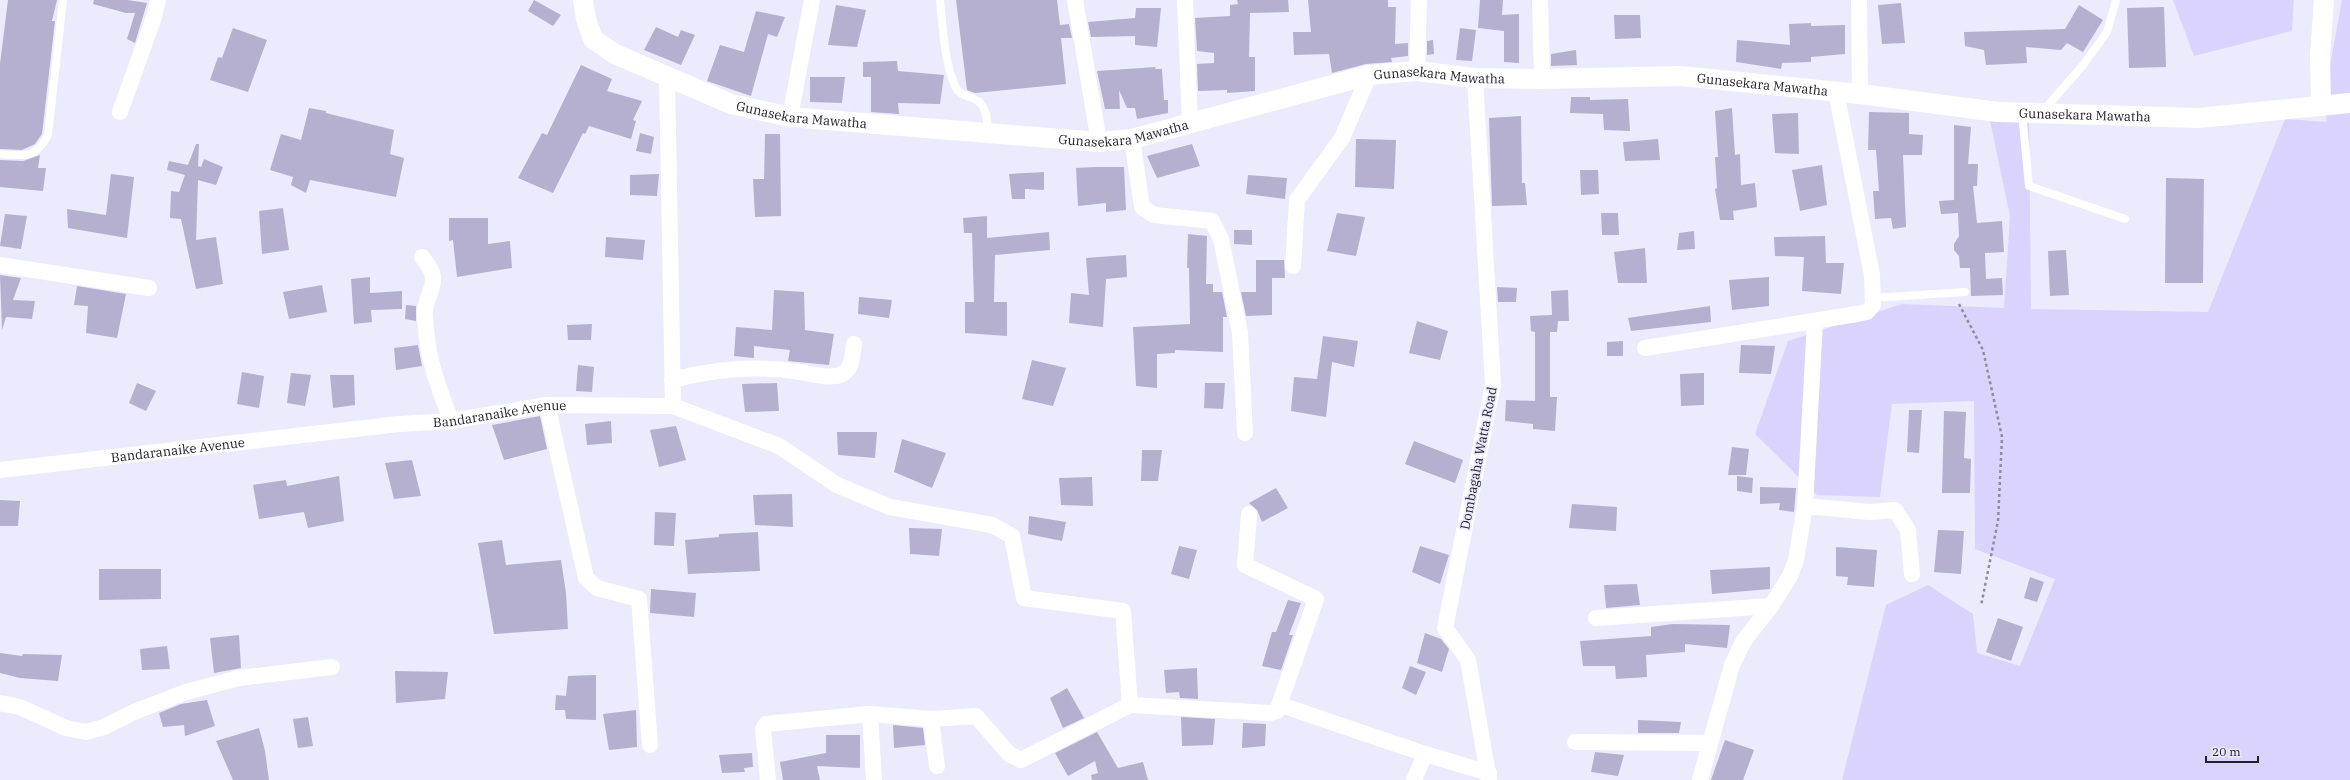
<svg xmlns="http://www.w3.org/2000/svg" width="2350" height="780" font-family="'IBM Plex Serif',serif">
  <style>
    .green { fill: #dad3fe }
    .building { fill: #b5b0cf }
    .lines { fill: none; stroke-linecap: round; stroke-linejoin: round }
    .path { stroke: #8f8d9d; stroke-width: 2.5; stroke-dasharray: 3 3; stroke-linecap: butt }
    .service { stroke: #fff; stroke-width: 8 }
    .minor { stroke: #fff; stroke-width: 16 }
    .tertiary { stroke: #fff; stroke-width: 20 }
    .labels { text-anchor: middle; stroke-width: 3.5; stroke-linejoin: round; paint-order: stroke }
    .street-label { font-size: 13px; fill: #22202c; stroke: #eceafd }
  </style>
  <rect width="100%" height="100%" fill="#eceafd"/>
  <!-- green -->
  <path class="green" d="M2173 0H2294L2292 31 2194 56Z
    M2342 0H2350V780H1842L1886 605 1928 585 1973 614 1977 653 2020 666 2055 579 1975 549 1974 401 1892 404 1880 497 1817 495 1755 434 1788 341 1902 304 2004 308 2010 216 1990 121 2029 122 2031 309 2208 312 2285 119 2326 122 2329 71Z"/>
  <!-- building -->
  <path class="building" d="M8 0H57L52 21H55L42 134 35 144 22 150 0 149V64Z
    M94 0H127L147 3 135 43 127 39 135 13H126L93 4Z
    M534 0 561 15 553 26 528 11Z
    M956 0H1057L1060 25 1069 24 1072 38H1061L1066 84 975 93 967 90Z
    M1237 0H1288L1289 12 1250 13 1249 57H1255V91L1227 93V90L1198 91 1197 64 1214 63V53L1197 51 1195 18 1230 16V5L1238 4Z
    M1308 0H1388V7H1396L1395 44 1408 43V56L1391 58 1392 62 1366 64 1332 73 1329 54 1294 55 1293 32H1311Z
    M1480 0H1503L1502 15 1519 14V63L1504 62V31L1478 28Z
    M1901 3 1905 43 1882 44 1878 5Z
    M836 5 866 10 857 47 828 45Z
    M2079 5 2103 20 2083 52 2067 43 2061 50 2026 47 2027 63 1986 65 1984 50 1965 46 1964 32 2065 29Z
    M2164 7 2166 67 2129 68 2127 8Z
    M1136 8H1161L1157 47 1135 45V36L1091 37 1088 22 1135 18Z
    M756 11 785 17 777 37 768 34 751 96 707 81 720 45 744 52Z
    M1614 15H1640L1641 38 1615 39Z
    M1811 23V26L1845 25V54L1811 57V62L1782 63 1781 69 1736 62 1737 40 1790 45 1789 24Z
    M656 27 678 37 681 30 695 35 681 65 644 50Z
    M233 28 267 40 248 92 210 80 218 57 222 58Z
    M1460 28 1476 30 1472 61 1456 60Z
    M1433 40 1434 54 1427 55V41Z
    M1576 50 1577 65 1551 66V54Z
    M897 61 898 71 944 75 940 104 898 103 899 114 871 112V77H863V62Z
    M581 65 612 79 607 91 642 101 633 120 636 121 631 139 589 126 585 134 583 133 553 193 518 178 542 133 547 135Z
    M1156 67 1155 69H1162L1164 100H1168V113L1137 119 1135 108H1127L1119 90 1120 109H1105L1097 71Z
    M810 77H845L842 103 810 102Z
    M1571 97H1590V100L1628 99 1630 131 1604 130 1603 114 1570 113Z
    M309 108 326 111V113L394 130 390 154 404 158 396 197 310 180 306 193 291 185 293 177 270 170 281 134 301 140Z
    M1732 108 1735 155 1740 154 1741 185 1755 183 1757 207 1733 211 1734 220H1720L1715 189 1717 188 1715 157H1718L1715 111Z
    M1869 112 1909 113V134L1923 135 1922 155H1903L1906 227 1893 229 1891 218 1875 219 1873 191H1879L1876 150H1868Z
    M1798 113 1799 154 1775 153 1772 114Z
    M1521 116 1522 183H1525L1527 205 1492 206 1489 118Z
    M1954 125 1971 127 1968 164H1978L1977 186H1973L1977 223 2002 221 2004 252 1985 253 1986 279 2002 278 2003 295 1971 296 1970 268H1960L1959 256 1954 250V244L1959 236 1958 213 1941 214 1939 201 1954 200Z
    M640 133 654 137 651 154 636 151Z
    M765 134H780L781 216 755 217 753 179H764Z
    M1356 139 1396 140 1394 189 1355 187Z
    M1658 139 1660 160 1625 161 1623 142Z
    M196 144H199L198 166 201 167 204 159 223 167 216 185 198 180 196 240 216 237 223 284 196 289 181 219 170 218 171 191 179 192 185 175 167 170 169 161 188 165Z
    M1192 144 1200 166 1157 178 1147 156Z
    M40 155 38 168H46L43 191 0 187V160L23 161Z
    M1822 165 1827 205 1800 211 1792 170Z
    M1095 167H1124L1126 210 1106 212V203L1078 206 1076 168Z
    M1580 170H1598L1599 194 1581 195Z
    M1044 172V190L1025 189V199H1012L1009 174Z
    M111 174 134 177 127 238 68 228 67 209 106 215Z
    M659 174 657 196 630 195V175Z
    M1248 175 1287 178 1285 199 1246 194Z
    M2166 178 2204 179 2203 283H2165Z
    M283 208 289 250 262 254 259 211Z
    M1337 213 1365 217 1356 256 1327 251Z
    M1601 213H1618L1619 235H1602Z
    M5 214 27 216 21 249 0 246Z
    M987 216V238L1049 232 1050 250 995 255 994 302H1007V336L965 333V302H974L972 233H964L963 218Z
    M449 218H488V244L510 241 512 268 457 277 453 240 449 241Z
    M1234 230H1252V245L1234 244Z
    M1694 231 1695 249 1677 250 1679 233Z
    M1188 234 1207 236 1206 284H1213V292H1222L1227 317H1223V352L1175 350V353L1157 354V388L1136 386 1133 327 1190 324 1189 268H1187Z
    M1825 236 1826 263H1844L1841 294 1802 291 1804 257 1775 256 1774 237Z
    M606 237 645 240 643 260 605 257Z
    M1645 248 1647 283H1618L1614 252Z
    M2066 250 2069 295 2050 296 2048 251Z
    M1126 255 1127 277 1106 279 1103 327 1069 323 1071 293 1089 295 1086 258Z
    M1256 260H1284L1285 278H1272V315L1246 316 1241 292H1256Z
    M0 275 21 278 13 300 35 301 32 319 6 317 2 330Z
    M370 277V293L402 291V309L371 310 372 322 354 324 351 279Z
    M1769 277V306L1732 310 1729 280Z
    M322 285 327 312 289 319 283 292Z
    M77 286 126 294 117 338 86 333 88 306 74 305Z
    M1497 287 1517 288 1516 302H1498Z
    M774 290 804 292 805 330 834 334 829 365 788 361 790 350 754 346V358L734 356 736 327 772 330Z
    M1568 290 1569 321H1558L1557 332H1550V397H1557L1555 431 1533 429V424L1505 421 1506 400 1535 401V332L1531 331 1530 316 1552 315 1551 291Z
    M859 297 892 300 889 318 858 314Z
    M406 305 416 306V321L405 319Z
    M1710 306 1711 322 1631 331 1628 318Z
    M1417 321 1448 331 1440 360 1409 353Z
    M592 324 591 340H568L567 325Z
    M1323 336 1358 341 1354 367 1332 362 1326 417 1291 411 1294 377 1317 379Z
    M1623 341V356H1607V342Z
    M418 345 422 366 396 370 394 348Z
    M1741 345 1775 346 1771 374 1739 373Z
    M1032 360 1066 368 1053 406 1022 399Z
    M578 365 594 367 592 392 576 391Z
    M242 372 264 376 259 408 237 404Z
    M291 373 311 375 305 406 287 403Z
    M1704 373V405L1681 406 1680 374Z
    M330 375H354L355 405 333 408Z
    M137 383 156 391 146 411 129 403Z
    M777 383 779 411 745 412 742 384Z
    M1205 383H1225L1223 409 1204 408Z
    M1909 410H1922L1919 453 1907 452Z
    M1944 411 1966 412 1964 458 1971 459 1970 493H1942Z
    M540 416 547 449 504 460 492 425Z
    M611 421 612 443 587 445 585 424Z
    M676 426 686 460 659 467 650 430Z
    M837 432H877L875 458 838 455Z
    M902 439 946 453 932 488 894 472Z
    M1414 441 1463 460 1455 483 1405 464Z
    M1732 447 1749 449 1746 475H1728Z
    M1142 450H1162L1158 481H1141Z
    M412 460 421 496 394 499 385 463Z
    M339 476 344 521 308 528 304 512 259 519 253 485 286 480 287 486Z
    M1737 476 1753 478 1752 493 1737 491Z
    M1092 477 1093 506 1061 505 1059 478Z
    M1760 487 1796 488 1794 512 1779 510 1780 503 1760 504Z
    M1276 488 1288 508 1262 522 1257 510 1249 503Z
    M792 494 793 527 755 525 753 495Z
    M0 500 20 501 18 526H0Z
    M1572 504 1617 507 1616 531 1569 528Z
    M655 512 676 513 674 546 654 545Z
    M1029 516 1066 522 1062 541 1028 534Z
    M909 528 942 529 939 556 910 554Z
    M1938 530 1964 531 1961 574 1934 572Z
    M758 532 760 571 688 574 685 540 719 537V534Z
    M502 540 506 565 561 560 566 593 568 629 494 634 478 543Z
    M1179 546 1197 550 1189 579 1171 574Z
    M1420 546 1449 555 1440 584 1412 572Z
    M1836 547 1877 550 1874 587 1847 585 1848 577 1836 576Z
    M1770 567V589L1712 594 1710 570Z
    M99 569H161V599L99 600Z
    M2030 577 2044 582 2037 602 2024 598Z
    M1637 584 1640 605 1606 608 1604 585Z
    M651 589 696 593 694 617 650 613Z
    M1288 600 1301 603 1289 635H1293L1281 670 1262 666 1272 632H1276Z
    M1998 618 2023 627 2011 661 1986 652Z
    M1673 624 1730 625 1727 648 1685 644V652L1646 655 1647 677 1616 679 1615 666H1583L1580 641 1651 636V627Z
    M1425 633 1441 639 1449 649 1442 672 1417 663Z
    M239 635 241 668 214 673 210 638Z
    M167 646 170 669 142 670 140 649Z
    M0 653 22 656 23 654 62 655 58 681 20 678 0 673Z
    M1410 666 1426 672 1416 695 1402 688Z
    M1197 668 1198 699 1180 698 1179 692 1166 693 1164 670Z
    M395 671 448 672 445 699 396 703Z
    M596 675V720L566 719 565 710H555L556 695 566 696 568 676Z
    M1067 688 1084 718 1063 728 1050 698Z
    M207 700 215 726 185 736 184 725 163 727 159 713 181 704Z
    M636 710 637 747 609 750 603 714Z
    M308 717 313 746 298 748 293 719Z
    M1181 717 1215 719 1213 745 1182 746Z
    M1638 720 1681 722 1679 733H1638Z
    M1243 723 1266 724 1265 746 1242 748Z
    M893 725 923 728 925 745 894 748Z
    M259 728 265 751 269 780H233L216 741Z
    M1097 732 1118 768 1143 762 1148 780H1092L1091 775 1098 773 1095 761 1068 776 1055 753Z
    M826 735H860V768L817 766 820 780H783L780 762 826 753Z
    M1725 740 1754 750 1743 780H1711Z
    M1595 752 1624 755 1618 776 1591 772Z
    M752 753 753 767 744 768 745 772 722 773 719 755Z"/>
  <g class="lines">
    <!-- path -->
    <path class="path" d="M1959 304 1983 350 2002 437 1998 521 1981 606"/>
    <!-- service -->
    <path class="service" d="M940 0C943 28 944 60 955 86 960 97 969 95 978 101 987 108 987 122 989 132
      M2043 111 2084 64 2107 32 2116 0
      M2022 113 2029 186 2125 219
      M0 154C24 156 36 159 48 135L63 0
      M1872 298 1965 292"/>
    <!-- minor -->
    <g class="minor">
      <path d="M1075 0 1099 142"/>
      <path d="M1185 0 1190 124"/>
      <path d="M1540 0 1542 79"/>
      <path d="M1859 0 1860 94"/>
      <path d="M1417 71 1419 0"/>
      <path d="M1475 78 1493 384 1445 628 1468 660 1489 780"/>
      <path d="M120 112 154 17 158 0"/>
      <path d="M790 117 812 0"/>
      <path d="M1132 139 1142 207 1154 215 1212 221 1221 239 1240 333 1245 433"/>
      <path d="M422 257C443 282 429 285 425 310 424 316 426 323 426 329 428 361 440 391 451 421"/>
      <path d="M0 265 149 288"/>
      <path d="M1293 266 1297 200 1342 138 1369 75"/>
      <path d="M1645 348 1857 314 1867 312 1873 305 1872 275 1836 92"/>
      <path d="M672 380C715 369 755 365 800 372 812 374 831 380 842 374 853 369 852 355 854 344"/>
      <path d="M547 405 586 578 597 588 639 599 650 745"/>
      <path d="M673 406 779 446 837 485 890 507 992 525 1012 536 1024 598 1123 611 1130 705"/>
      <path id="s1" d="M0 470 399 424 451 421 547 405 673 406 667 77"/>
      <path d="M1805 506 1870 512 1895 510 1908 530 1912 574"/>
      <path d="M1596 618 1771 606"/>
      <path d="M0 703 20 707 66 728 86 732 104 727 134 712 186 692 239 678 332 667"/>
      <path d="M1281 705 1425 754 1489 773"/>
      <path d="M870 714 874 780"/>
      <path d="M931 719 937 766"/>
      <path d="M1575 742 1710 743"/>
      <path d="M768 780 763 729 766 724 870 714 931 719 976 716 1009 754 1021 760 1130 705 1271 713 1277 711 1316 599 1245 565 1249 514"/>
      <path d="M1414 780 1425 754"/>
      <path d="M1700 780 1732 665 1743 642 1771 606 1790 576 1796 560 1805 506 1815 322"/>
    </g>
    <!-- tertiary -->
    <g class="tertiary">
      <path id="s2" d="M583 0 586 19 593 39 615 54 731 104 790 117 1099 142 1132 139 1369 75 1417 71 1475 78 1542 79 1681 76 1860 94 1998 112 2198 118 2350 103"/>
      <path d="M2321 106 2320 55 2324 0"/>
    </g>
  </g>
  <g class="labels">
    <!-- street labels -->
    <g class="street-label">
      <text dy="5" stroke="none"><textPath href="#s2" startOffset="913">Gunasekara Mawatha</textPath></text>
      <text dy="5" stroke="none"><textPath href="#s2" startOffset="1237">Gunasekara Mawatha</textPath></text>
      <text dy="5" stroke="none"><textPath href="#s2" startOffset="265">Gunasekara Mawatha</textPath></text>
      <text dy="5" stroke="none"><textPath href="#s2" startOffset="1561">Gunasekara Mawatha</textPath></text>
      <text dy="5" stroke="none"><textPath href="#s2" startOffset="589">Gunasekara Mawatha</textPath></text>
      <text dy="5" stroke="none"><textPath href="#s1" startOffset="503">Bandaranaike Avenue</textPath></text>
      <text dy="5" stroke="none"><textPath href="#s1" startOffset="179">Bandaranaike Avenue</textPath></text>
      <text transform="translate(1478 458) rotate(-79)" y="5">Dombagaha Watta Road</text>
    </g>
  </g>
  <!-- scale -->
  <path d="M2206 756v6h52v-6" fill="none" stroke="#22202c" stroke-width="2"/>
  <text x="2212" y="756" font-size="12" fill="#22202c" stroke="#eceafd" stroke-width="3" paint-order="stroke">20 m</text>
</svg>
